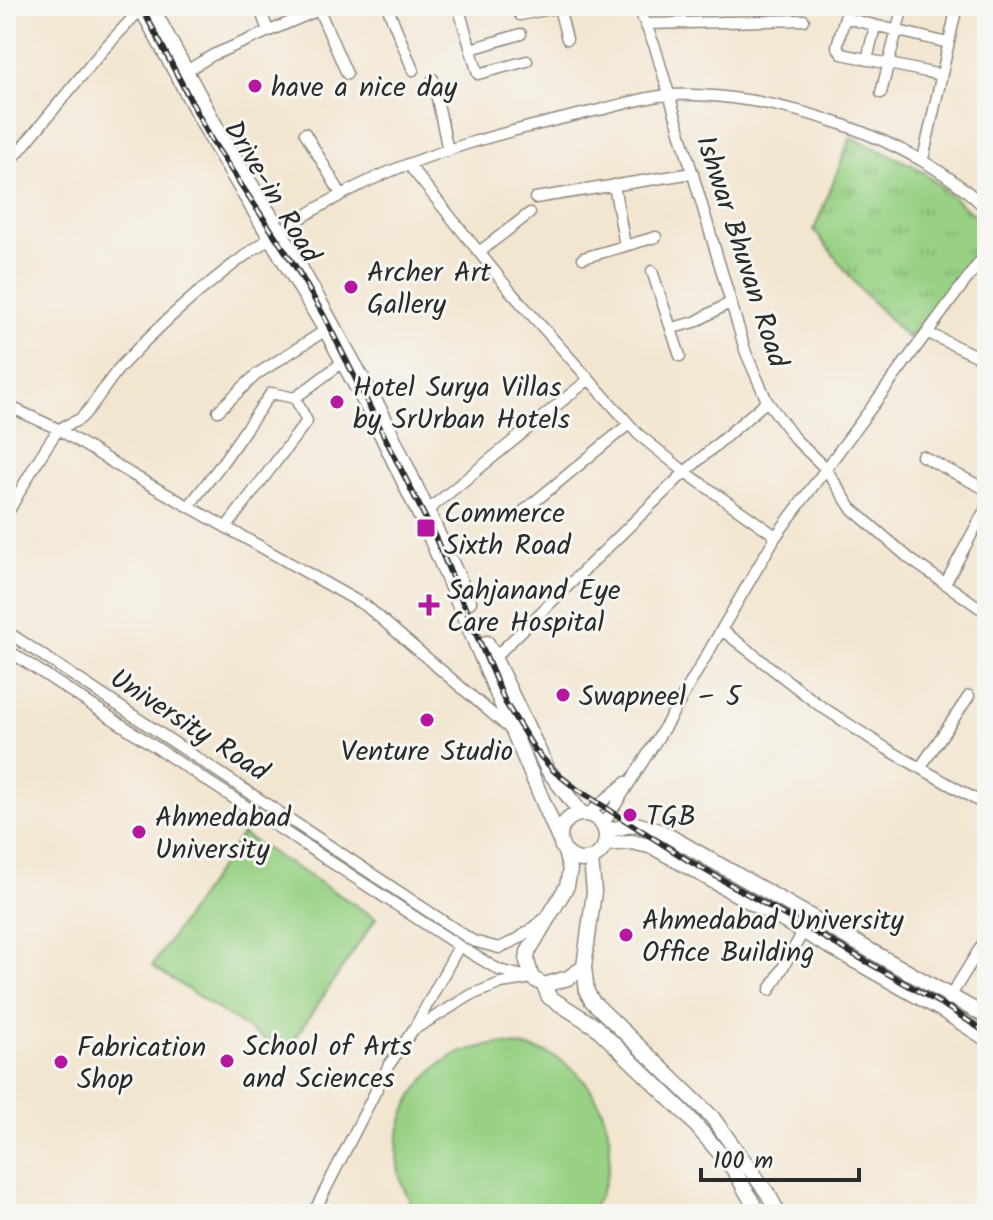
<svg xmlns="http://www.w3.org/2000/svg" width="993" height="1220" font-family="Kalam,sans-serif">
  <style>
    .park { fill: url(#park-tufts); stroke: #627e58; stroke-width: 2 }
    .pitch { fill: #98d184; stroke: #627e58; stroke-width: 2 }
    .lines { fill: none; stroke-linecap: round; stroke-linejoin: round }
    .minor-casing { stroke: #8f887e; stroke-width: 13 }
    .major-casing { stroke: #8f887e; stroke-width: 17 }
    .minor { stroke: #fff; stroke-width: 10 }
    .major { stroke: #fff; stroke-width: 14 }
    .rail-casing { stroke: #2b2b2b; stroke-width: 6 }
    .rail { stroke: #f6f6f2; stroke-width: 3; stroke-dasharray: 9; stroke-linecap: butt }
    .poi-dot { fill: #b5179e; stroke: #f6f6f2; stroke-width: 3 }
    .labels { text-anchor: middle; stroke-width: 6; stroke-linejoin: round; paint-order: stroke }
    .poi-label { font-size: 28px; fill: #2b2b2b; stroke: #f6f6f2; text-anchor: start }
    .street-label { font-size: 28px; fill: #2b2b2b; stroke: #f6f6f2 }
  </style>
  <defs>
    <pattern id="park-tufts" width="24" height="20" patternUnits="userSpaceOnUse" patternTransform="scale(2)"><rect width="24" height="20" fill="#98d184"/><path d="M3 7l-1-3M5 7V3M7 7l1-3M15 17l-1-3M17 17v-4M19 17l1-3" fill="none" stroke="#7caa6c"/></pattern>
  </defs>
  <rect width="100%" height="100%" fill="#f6f6f2"/>
  <filter id="ink" filterUnits="userSpaceOnUse"><feTurbulence type="fractalNoise" baseFrequency=".0125" numOctaves="2"/><feDisplacementMap in="SourceGraphic" scale="16" xChannelSelector="R" yChannelSelector="G"/><feConvolveMatrix kernelMatrix="1 2 1 2 8 2 1 2 1" color-interpolation-filters="sRGB"/></filter>
  <filter id="wash" filterUnits="userSpaceOnUse"><feTurbulence type="fractalNoise" baseFrequency=".006" numOctaves="4" result="noise"/><feDisplacementMap in="SourceGraphic" scale="32" xChannelSelector="R" yChannelSelector="G"/><feGaussianBlur stdDeviation="1.8" result="paint"/><feColorMatrix in="noise" values="0 0 0 0 0 0 0 0 0 0 0 0 0 0 0 0 0 1.4 0 .05"/><feComposite in="paint" operator="in"/></filter>
  <g filter="url(#wash)">
    <rect width="100%" height="100%" fill="#f3e6d1"/>
    <!-- park -->
    <path class="park" d="M851 137 918 168 987 226V241L954 286 908 338 860 289 814 230Z"/>
    <!-- pitch -->
    <path class="pitch" d="M242 834 376 918 285 1053 152 966Z
      M497 1044C519 1045 543 1048 562 1061 613 1095 626 1166 588 1214H419C377 1164 399 1085 455 1055 467 1049 484 1047 497 1044Z"/>
  </g>
  <g filter="url(#ink)">
    <g class="lines">
      <defs>
        <path id="minor" d="M259 6 268 31
          M387 6 413 70
          M458 6 478 74 527 61
          M638 6 655 47 746 353 767 401 795 439 826 469 851 508 910 559 987 613
          M848 6 837 46 842 54 941 75
          M559 8 567 39
          M319 10 347 74
          M520 15 565 6
          M845 18 948 43
          M647 24 804 20
          M471 49 521 34
          M867 60 875 26
          M186 71 213 55 328 6
          M433 79 448 151
          M881 93 903 6
          M305 133 341 194
          M923 159 957 6
          M408 164 511 292 638 434 685 472 776 536
          M6 167 102 51 141 9
          M614 185 625 246
          M535 198 693 173
          M479 252 530 213
          M583 258 656 237
          M652 271 680 356
          M672 328 695 322 731 302
          M928 333 987 361
          M6 405 58 429 131 474 366 606 510 729
          M218 411 257 374 326 330
          M922 456 987 490
          M189 506 220 466 271 393 295 398
          M428 510 588 380
          M521 513 629 424
          M6 516C22 488 37 459 56 433 62 424 74 424 81 418 95 405 108 380 122 365 183 299 262 237 341 195 420 152 512 130 599 110 622 105 647 96 670 95 769 90 918 138 987 210
          M227 526 307 421 295 398 343 362
          M945 584 987 506
          M722 630 819 705 887 749 987 806
          M6 631 473 941 499 948 518 939 544 919
          M6 649 459 946 499 970 532 978
          M494 658 685 472 767 401
          M920 768 969 696
          M588 814 626 782
          M603 825 666 725 776 536 987 252
          M770 990 803 932
          M948 1000 987 937
          M414 1029 459 946
          M313 1214 389 1065 413 1030 471 995 501 983 526 979"/>
        <path id="major" d="M140 6 214 143 328 334 374 419 430 536 559 839
          M151 6 222 138 281 233 382 414 469 601
          M487 643 548 770 581 813
          M560 837a23 23 0 1 1 46 0a23 23 0 1 1-46 0Z
          M605 831 636 824 662 832 987 1017
          M605 844 632 842 653 847 942 1010 987 1039
          M565 852 570 870 567 886 528 952 527 961 532 978 544 985 568 978 584 967 594 892 591 859
          M584 967 587 992 592 1001 712 1117 768 1194 779 1214
          M544 985 549 997 596 1027 687 1115 734 1170 759 1214"/>
      </defs>
      <!-- minor casing -->
      <use href="#minor" class="minor-casing"/>
      <!-- major casing -->
      <use href="#major" class="major-casing"/>
      <!-- minor -->
      <use href="#minor" class="minor"/>
      <!-- major -->
      <use href="#major" class="major"/>
      <defs>
        <path id="rail" d="M141 6 212 141 297 269 324 316 436 539 505 702 535 750 555 772 578 790 689 861 950 1009 987 1033"/>
      </defs>
      <!-- rail casing -->
      <use href="#rail" class="rail-casing"/>
      <!-- rail -->
      <use href="#rail" class="rail"/>
    </g>
  </g>
  <!-- markers -->
  <g class="poi-dot">
    <circle cx="255" cy="86" r="8"/>
    <circle cx="351" cy="287" r="8"/>
    <circle cx="337" cy="402" r="8"/>
    <rect x="416" y="518" width="20" height="20" rx="4"/>
    <path d="M425 593h8v8h8v8h-8v8h-8v-8h-8v-8h8z"/>
    <circle cx="563" cy="695" r="8"/>
    <circle cx="427" cy="720" r="8"/>
    <circle cx="630" cy="815" r="8"/>
    <circle cx="139" cy="832" r="8"/>
    <circle cx="626" cy="935" r="8"/>
    <circle cx="227" cy="1061" r="8"/>
    <circle cx="61" cy="1062" r="8"/>
  </g>
  <g class="labels">
    <!-- poi labels -->
    <g class="poi-label">
      <text x="271" y="96">have a nice day</text>
      <text x="367" y="281">Archer Art<tspan x="367" dy="32">Gallery</tspan></text>
      <text x="353" y="396">Hotel Surya Villas<tspan x="353" dy="32">by SrUrban Hotels</tspan></text>
      <text x="444" y="522">Commerce<tspan x="444" dy="32">Sixth Road</tspan></text>
      <text x="447" y="599">Sahjanand Eye<tspan x="447" dy="32">Care Hospital</tspan></text>
      <text x="579" y="705">Swapneel – 5</text>
      <text x="427" y="760" text-anchor="middle">Venture Studio</text>
      <text x="646" y="825">TGB</text>
      <text x="155" y="826">Ahmedabad<tspan x="155" dy="32">University</tspan></text>
      <text x="642" y="929">Ahmedabad University<tspan x="642" dy="32">Office Building</tspan></text>
      <text x="243" y="1055">School of Arts<tspan x="243" dy="32">and Sciences</tspan></text>
      <text x="77" y="1056">Fabrication<tspan x="77" dy="32">Shop</tspan></text>
    </g>
    <!-- street labels -->
    <g class="street-label">
      <text transform="translate(273 191) rotate(59)" y="10">Drive-in Road</text>
      <text transform="translate(743 251) rotate(72)" y="10">Ishwar Bhuvan Road</text>
      <text transform="translate(190 724) rotate(33)" y="10">University Road</text>
    </g>
  </g>
  <!-- margin -->
  <rect width="993" height="1220" fill="none" stroke="#f6f6f2" stroke-width="32"/>
  <!-- scale -->
  <path d="M701 1168v12h158v-12" fill="none" stroke="#2b2b2b" stroke-width="4"/>
  <text x="713" y="1168" font-size="24" fill="#2b2b2b" stroke="#f6f6f2" stroke-width="6" paint-order="stroke">100 m</text>
</svg>
